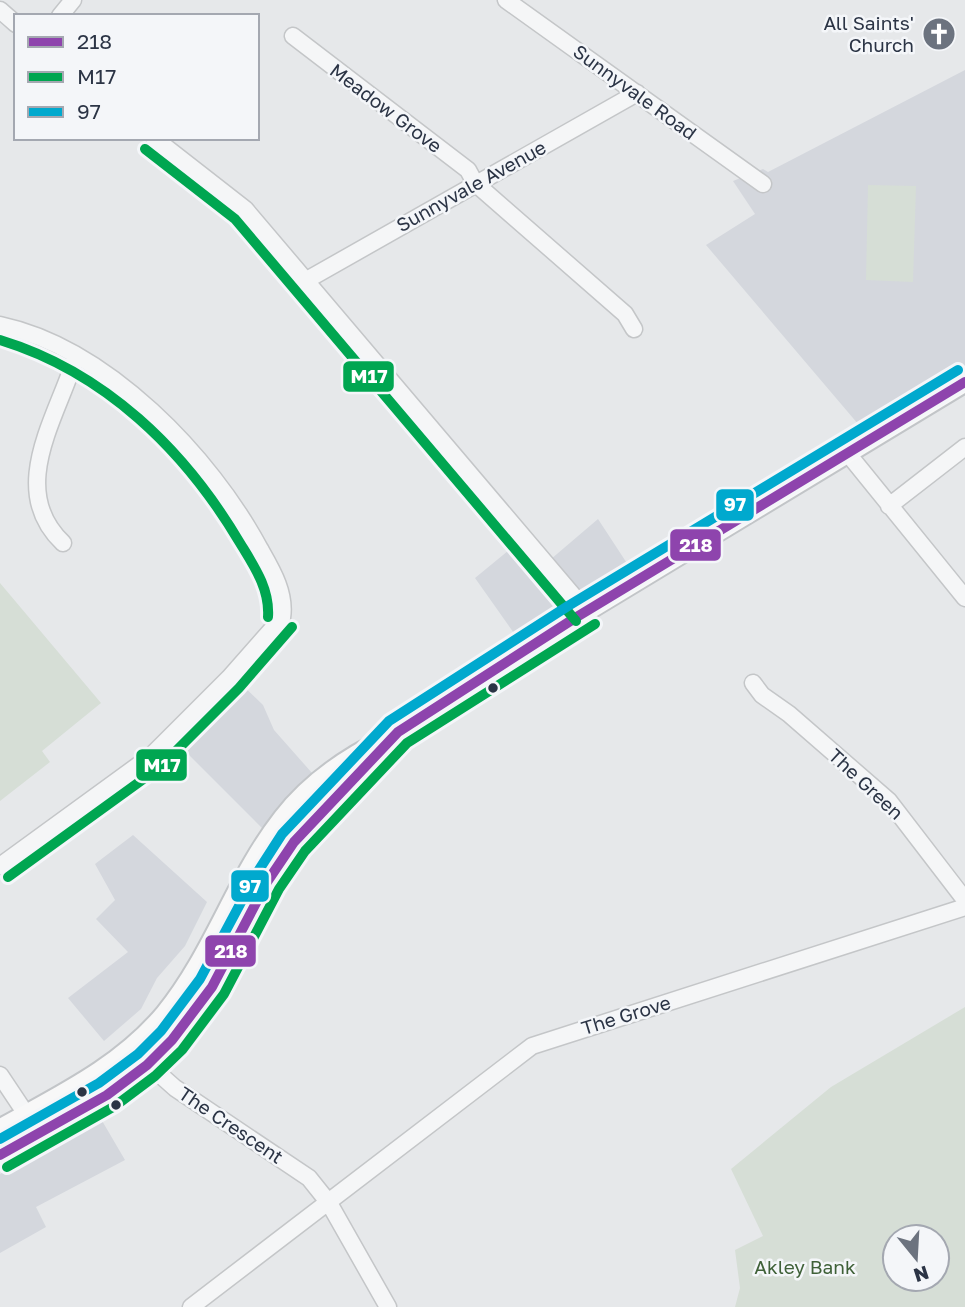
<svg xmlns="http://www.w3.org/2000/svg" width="965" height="1307" font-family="'Golos Text',sans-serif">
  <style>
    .built { fill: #d4d7dd }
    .green { fill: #d6ded6; fill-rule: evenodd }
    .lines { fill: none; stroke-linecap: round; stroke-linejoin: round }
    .minor-casing { stroke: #c4c6c8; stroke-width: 19 }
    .major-casing { stroke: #c2c5c8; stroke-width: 23 }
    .minor { stroke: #f5f6f7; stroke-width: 16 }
    .major { stroke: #f8f8f8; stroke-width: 19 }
    .bus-1-casing { stroke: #f4f6f9; stroke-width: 16 }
    .bus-2-casing { stroke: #f4f6f9; stroke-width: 16 }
    .bus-3-casing { stroke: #f4f6f9; stroke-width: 16 }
    .bus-1 { stroke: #8e44ad; stroke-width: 10 }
    .bus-2 { stroke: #00a651; stroke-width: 10 }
    .bus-3 { stroke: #00a9ce; stroke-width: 10 }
    .bus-dot { fill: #2b3445; stroke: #f4f6f9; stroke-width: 2.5 }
    .labels { text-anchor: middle; stroke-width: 5; stroke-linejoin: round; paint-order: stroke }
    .poi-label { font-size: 19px; fill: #2b3445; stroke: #f4f6f9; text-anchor: end }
    .street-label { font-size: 19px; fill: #2b3445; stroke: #f4f6f9 }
    .park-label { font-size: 19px; fill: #3f6138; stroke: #f4f6f9 }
    .line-badge { stroke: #f4f6f9; stroke-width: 2.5 }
    .badge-label { font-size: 19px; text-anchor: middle; font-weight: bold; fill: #fff }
  </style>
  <rect width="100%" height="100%" fill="#e6e8ea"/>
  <!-- built -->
  <path class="built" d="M965 70V369L864 431 706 245 755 214 733 181 763 169 768 172Z
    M598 519 634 574 521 643 475 578 515 545 537 571Z
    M237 680 263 705 274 730 312 773 264 830 176 742Z
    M133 835 207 902 185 946 157 978 141 1009 104 1041 68 998 128 952 96 919 115 900 95 864Z
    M101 1119 125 1160 36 1207 46 1227 0 1253V1174Z"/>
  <!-- green -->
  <path class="green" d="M868 185 916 186 913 282 866 280Z
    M0 583 101 703 42 751 50 762 0 801Z
    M965 1007V1307H735L740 1288 735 1250 763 1236 731 1169 831 1087ZM895 1237H937V1279H895Z"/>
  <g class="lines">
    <defs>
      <path id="minor" d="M506 0 763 184
        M0 10 16 24
        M60 16 73 0
        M293 36 468 170 475 183 625 314 634 329
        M154 138 245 209 587 612
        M305 281 637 93
        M0 325C107 348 210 456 260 549 272 570 286 593 282 618L229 678 151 756 0 866
        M849 455 965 598
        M889 506 965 447
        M63 543C6 489 58 416 76 356
        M753 683 762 695 789 714 889 801 965 900
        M130 1048 175 1088 309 1178 329 1203 388 1307
        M0 1075 32 1123
        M191 1307 532 1046 965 907"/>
      <path id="major" d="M0 1129C59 1096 121 1067 165 1014 214 954 236 878 283 818 311 782 348 757 388 738
        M0 1155 107 1095 147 1065 172 1040 212 987 267 882 294 842 398 732 575 618 965 382"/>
    </defs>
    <!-- minor casing -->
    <use href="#minor" class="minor-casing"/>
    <!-- major casing -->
    <use href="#major" class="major-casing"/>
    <!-- minor -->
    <use href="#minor" class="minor"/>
    <!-- major -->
    <use href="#major" class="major"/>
    <defs>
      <path id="bus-1" d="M0 1155 107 1095 147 1065 172 1040 212 987 267 882 294 842 398 732 575 618 965 382"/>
      <path id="bus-2" d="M145 149 235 219 576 621
        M0 340C105 372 185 450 240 543 254 566 270 589 268 617
        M8 877 160 767 239 688 292 627
        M7 1167 115 1106 155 1076 182 1050 224 994 279 889 305 851 407 743 595 624"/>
      <path id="bus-3" d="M0 1139 99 1083 138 1054 161 1031 200 979 255 876 282 834 389 721 568 606 958 370"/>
    </defs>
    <!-- bus-1 casing -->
    <use href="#bus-1" class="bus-1-casing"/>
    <!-- bus-2 casing -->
    <use href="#bus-2" class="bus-2-casing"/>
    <!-- bus-3 casing -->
    <use href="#bus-3" class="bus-3-casing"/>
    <!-- bus-1 -->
    <use href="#bus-1" class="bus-1"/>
    <!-- bus-2 -->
    <use href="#bus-2" class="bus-2"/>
    <!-- bus-3 -->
    <use href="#bus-3" class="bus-3"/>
  </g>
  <!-- icons -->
  <defs>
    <symbol id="church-disc" viewBox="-11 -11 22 22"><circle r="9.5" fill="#6c737f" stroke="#f4f6f9"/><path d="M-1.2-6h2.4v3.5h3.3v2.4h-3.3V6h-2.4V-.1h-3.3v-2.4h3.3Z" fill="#fff"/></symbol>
  </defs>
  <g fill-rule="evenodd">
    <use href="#church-disc" x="920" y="15" width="38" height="38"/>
  </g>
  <!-- markers -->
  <g class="bus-dot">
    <circle cx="493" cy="688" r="6"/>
    <circle cx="82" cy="1092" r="6"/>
    <circle cx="116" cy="1105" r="6"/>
  </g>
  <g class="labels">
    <!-- poi labels -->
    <g class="poi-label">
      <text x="914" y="30">All Saints'<tspan x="914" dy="22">Church</tspan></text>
    </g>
    <!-- street labels -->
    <g class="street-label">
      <text transform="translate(635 92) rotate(36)" y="7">Sunnyvale Road</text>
      <text transform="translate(386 108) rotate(37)" y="7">Meadow Grove</text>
      <text transform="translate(471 186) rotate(-29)" y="7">Sunnyvale Avenue</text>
      <text transform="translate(866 784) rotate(43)" y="7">The Green</text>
      <text transform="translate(626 1015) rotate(-17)" y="7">The Grove</text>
      <text transform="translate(231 1125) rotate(34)" y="7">The Crescent</text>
    </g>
    <!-- park labels -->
    <g class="park-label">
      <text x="805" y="1274">Akley Bank</text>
    </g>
  </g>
  <g class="line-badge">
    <rect x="342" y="360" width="53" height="33" rx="7" fill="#00a651"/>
    <rect x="715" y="488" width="40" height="34" rx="7" fill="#00a9ce"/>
    <rect x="669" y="528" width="53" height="34" rx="7" fill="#8e44ad"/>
    <rect x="135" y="748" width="53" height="34" rx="7" fill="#00a651"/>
    <rect x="230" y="869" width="40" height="34" rx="7" fill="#00a9ce"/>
    <rect x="204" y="934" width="53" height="34" rx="7" fill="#8e44ad"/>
  </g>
  <g class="badge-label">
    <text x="369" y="383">M17</text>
    <text x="735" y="511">97</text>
    <text x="696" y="552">218</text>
    <text x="162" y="772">M17</text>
    <text x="250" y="893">97</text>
    <text x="231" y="958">218</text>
  </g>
  <!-- legend -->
  <rect x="14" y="14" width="245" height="126" fill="#f4f6f9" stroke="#a4a8b1" stroke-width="2"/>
  <rect x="28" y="37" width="35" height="10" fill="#8e44ad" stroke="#a4a8b1" stroke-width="2"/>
  <text x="77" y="49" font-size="21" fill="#2b3445">218</text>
  <rect x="28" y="72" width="35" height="10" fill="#00a651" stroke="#a4a8b1" stroke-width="2"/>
  <text x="77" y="84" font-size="21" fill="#2b3445">M17</text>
  <rect x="28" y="107" width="35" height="10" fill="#00a9ce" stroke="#a4a8b1" stroke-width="2"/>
  <text x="77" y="119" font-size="21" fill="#2b3445">97</text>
  <!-- north arrow -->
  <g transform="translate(916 1258) rotate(162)"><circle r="33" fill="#f4f6f9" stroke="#a4a8b1" stroke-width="2"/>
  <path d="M0-5L12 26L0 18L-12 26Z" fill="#6c737f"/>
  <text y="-10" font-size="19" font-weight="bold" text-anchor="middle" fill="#2b3445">N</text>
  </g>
</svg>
